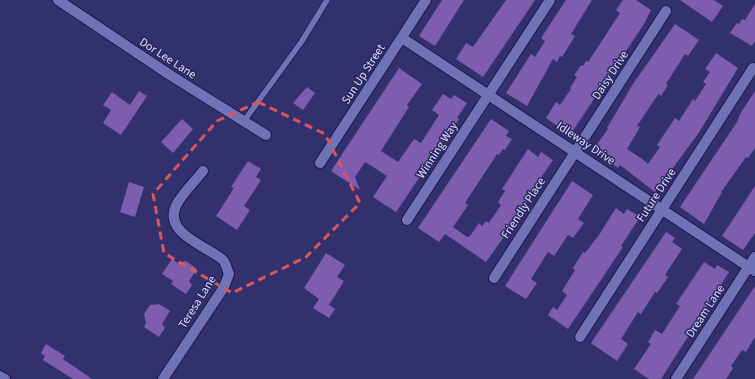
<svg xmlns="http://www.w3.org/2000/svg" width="755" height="379" font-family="'Source Sans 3',sans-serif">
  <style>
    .building { fill: #7e5dae }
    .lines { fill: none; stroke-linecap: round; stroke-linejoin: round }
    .service-casing { stroke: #1c164f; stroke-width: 7 }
    .minor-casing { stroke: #1c164f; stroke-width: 12 }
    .tertiary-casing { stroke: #1c164f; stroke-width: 12 }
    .service { stroke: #6f72b4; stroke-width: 5.5 }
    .minor { stroke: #6f72b4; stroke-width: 10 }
    .tertiary { stroke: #6f72b4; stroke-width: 10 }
    .marked { fill: none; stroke: #d8565d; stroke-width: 3; stroke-dasharray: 8 5; stroke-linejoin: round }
    .labels { text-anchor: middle; stroke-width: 3; stroke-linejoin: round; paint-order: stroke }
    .street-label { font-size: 12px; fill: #dde0fd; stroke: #292661 }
  </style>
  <rect width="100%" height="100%" fill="#32316d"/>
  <!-- building -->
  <path class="building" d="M442 0H464L435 46 419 36Z
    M506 0H535L483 77 456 59 466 43 473 47Z
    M566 0H592L571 34 575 36 562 57 560 56 557 62 553 59 527 106 506 93 531 54 535 57 545 41 541 38Z
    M623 0H636L651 10 644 24 570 135 546 118 556 102 560 105 571 89 570 88 577 77 574 75 581 65 583 66 586 61 588 62 607 33 620 13 616 10Z
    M680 0H714L723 6 712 22Z
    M755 4V41L752 46 730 33 737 23 739 24 742 19 745 20Z
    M675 24 699 40 688 56 685 54 666 84 668 85 661 96 659 94 655 99 637 126 640 127 627 149 642 159 648 164 660 147 657 145 675 118 679 121 693 99 695 101 706 84 703 82 710 72 705 69 716 53 738 68 698 134 655 192 620 165 618 168 593 150 608 129 607 128 633 84Z
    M399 68 422 84 407 105 409 107 381 151 398 162 414 139 421 143 439 115 432 110 443 94 451 99 454 95 467 103 457 118 459 119 396 212 373 197 387 176 370 165 365 162 355 177 360 190 331 171Z
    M307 87 315 93 303 110 293 103Z
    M139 91 147 96 121 135 103 123 111 110 103 105 112 92 130 105Z
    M755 91V148L748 158 746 157 721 192H722L704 224 680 207 737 122 740 114Z
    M182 119 193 129 173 153 161 142Z
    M491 119 509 131 506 136 512 139 505 150 503 149 499 155 497 154 465 203 468 205 453 227 467 237 470 236 479 223 482 226 486 221 489 223 501 205 498 202 505 191 502 189 528 149 538 157 541 152 553 160 534 188 536 189 505 233 506 234 486 262 445 234 439 242 418 228Z
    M248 161 261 169 256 177 261 180 244 206 250 210 237 230 216 216 234 188 231 187Z
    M572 181 593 195 578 219 584 223 573 238 568 235 554 256 548 252 531 279 537 283 526 299 505 286Z
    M129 182 144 187 135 217 120 212Z
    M755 186V233L743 250 722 236Z
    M616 208 624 214 627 209 640 217 621 246 623 247 568 329 548 315 553 307 557 310 567 295 562 291 575 270 573 268 583 252 585 253 599 235Z
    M666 232 675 238 672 242 682 249 665 275 668 277 657 293 655 292 641 314 638 312 621 339 628 344 617 361 591 343Z
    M326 253 345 265 337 277 344 281 329 305 335 309 329 318 313 308 319 299 304 288Z
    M172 259 178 263 186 261 197 269 189 281 192 285 186 294 171 284 173 281 162 274Z
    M704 262 715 269 717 265 729 272 661 379H649L634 369 651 344 648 342 655 330 662 334 680 306 676 304Z
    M755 286V337L746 352 742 350 731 366 733 368 726 379H693Z
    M159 304 170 311 162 324 165 328 159 337 144 327 146 323 144 314 150 305Z
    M46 344 65 356 63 359 92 379H73L43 360 45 356 41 353Z"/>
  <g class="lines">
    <defs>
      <path id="service" d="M244 121 302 41 327 0"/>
      <path id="minor" d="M58 0 170 75 266 135
        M402 38 755 271
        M320 163 426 0
        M407 220 550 0
        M494 278 666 11
        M580 337 753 68
        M163 379 224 287 229 274C227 270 226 263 223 260 207 246 159 232 178 202 185 191 195 181 203 171
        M676 379 755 257"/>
      <path id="tertiary" d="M0 376 5 379"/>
    </defs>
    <!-- service casing -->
    <use href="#service" class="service-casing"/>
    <!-- minor casing -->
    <use href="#minor" class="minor-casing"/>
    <!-- tertiary casing -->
    <use href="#tertiary" class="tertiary-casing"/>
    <!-- service -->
    <use href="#service" class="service"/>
    <!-- minor -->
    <use href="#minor" class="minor"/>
    <!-- tertiary -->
    <use href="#tertiary" class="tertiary"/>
  </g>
  <!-- marked area -->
  <path class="marked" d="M258 102 325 134 360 203 306 257 232 293 164 253 153 194 217 121Z"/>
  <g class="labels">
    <!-- street labels -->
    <g class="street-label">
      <text transform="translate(168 58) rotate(33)" y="4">Dor Lee Lane</text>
      <text transform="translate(363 74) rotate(-57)" y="4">Sun Up Street</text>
      <text transform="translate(610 75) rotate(-57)" y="4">Daisy Drive</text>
      <text transform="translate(586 143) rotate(34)" y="4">Idleway Drive</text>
      <text transform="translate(437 150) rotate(-57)" y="4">Winning Way</text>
      <text transform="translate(656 195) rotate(-57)" y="4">Future Drive</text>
      <text transform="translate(523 208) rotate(-57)" y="4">Friendly Place</text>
      <text transform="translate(197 302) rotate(-58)" y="4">Teresa Lane</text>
      <text transform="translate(705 311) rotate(-57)" y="4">Dream Lane</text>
    </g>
  </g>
</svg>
